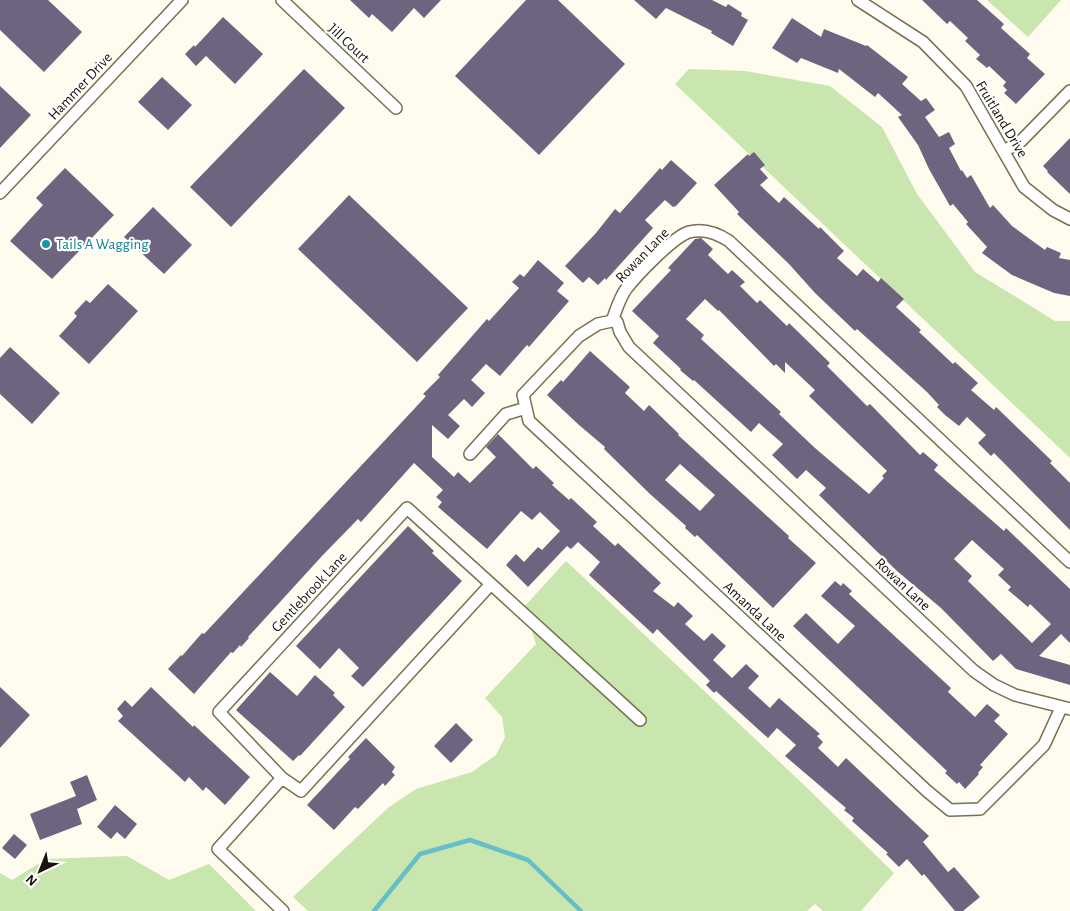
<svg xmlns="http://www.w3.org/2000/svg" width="1070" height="911" font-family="'Alegreya Sans',sans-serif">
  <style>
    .green { fill: #c8e6ae }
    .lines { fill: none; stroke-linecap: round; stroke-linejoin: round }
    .stream { stroke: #67becb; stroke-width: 4.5 }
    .building { fill: #6f6480; fill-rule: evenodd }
    .minor-casing { stroke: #777052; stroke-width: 14 }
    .minor { stroke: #fff; stroke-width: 11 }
    .culture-dot { fill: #0f9aa8; stroke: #fff; stroke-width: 2 }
    .labels { text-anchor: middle; stroke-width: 4.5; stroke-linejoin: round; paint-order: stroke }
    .street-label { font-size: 15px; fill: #171409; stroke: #fff }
    .culture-label { font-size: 15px; fill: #0d838f; stroke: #fff; text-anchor: start }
  </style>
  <rect width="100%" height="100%" fill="#fffcef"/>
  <!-- green -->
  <path class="green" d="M987 0H1061L1028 37Z
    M689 69 745 71 830 86 882 127 917 194 975 272 1055 321H1070V458L675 84Z
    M566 561 803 784 894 873 861 911H823L815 904 807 911H308L293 897 389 807 416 789 472 772 496 755 505 737 502 717 485 698 536 644 524 607Z
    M127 856 169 880 209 864 256 911H0V873L12 880 46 859Z"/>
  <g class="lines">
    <!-- stream -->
    <path class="stream" d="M374 911 420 854 470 840 528 860 581 911"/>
  </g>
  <!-- building -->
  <path class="building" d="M0 0H48L82 32 44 72 0 30Z
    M350 0H441L424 18 414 8 392 32 372 14 369 18Z
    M526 0H558L625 64 539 155 455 76Z
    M634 0H712L726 7 728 4 742 13 741 16 748 20 733 46 711 33 712 31 666 8 656 19Z
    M922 0H977L1004 24 1001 28 1030 54 1027 58 1045 74 1016 104 1004 93 1007 90 1003 86 1006 82 989 66 987 68 976 59 980 55 965 41 968 38 950 21 947 24Z
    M223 17 263 54 235 84 206 56 196 66 185 54 194 45 195 47Z
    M792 18 821 37 824 29 866 46 867 45 908 77 902 84 921 101 926 98 935 110 925 117 939 137 949 132 955 144 949 148 961 171 962 170 967 178 971 175 990 208 993 205 1012 226 1045 250 1047 247 1061 253 1059 258 1070 260V296L1054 293 1012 275 982 253 987 247 966 224 968 222 953 204 950 206 929 169 918 145 898 117 902 115 878 93 875 97 839 69 838 73 801 58 797 63 772 48Z
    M304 69 345 108 231 227 190 187Z
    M162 77 192 105 168 130 138 102Z
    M0 86 31 115 0 148Z
    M1070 138V194L1047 172 1048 171 1043 166Z
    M754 152 765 165 760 169 768 178 760 185 779 203 784 197 819 229 820 227 844 251 837 258 857 276 863 269 878 282 881 278 904 299 896 307 921 330 919 332 953 364 955 362 978 383 971 390 994 410 996 407 1052 461 1050 463 1070 483V530L994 453 991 456 978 443 986 435 967 417 959 426 945 415 937 407 939 405 927 392 857 329 855 331 815 293 789 264 737 214 739 212 714 185 748 154 749 156Z
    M671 160 697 183 676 206 673 207 665 200 645 220 653 228 606 280 605 278 598 285 589 277 583 283 565 266 596 233 615 209 620 213 660 168 662 170Z
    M65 168 114 215 52 279 10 241 43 205 36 198Z
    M349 195 468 308 417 362 298 249Z
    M153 207 192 245 164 274 124 237Z
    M701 238 713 249 708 255 728 274 732 270 745 282 740 286 757 303 760 300 787 326 789 323 830 363 827 366 867 406 870 404 920 455 923 452 938 465 934 470 1004 531 1006 528 1070 589V643L1061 634 1039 656 1070 665V685L1016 669 1001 654 993 661 941 608 897 571 819 495 826 488 806 470 797 479 772 455 783 444 759 423 751 432 694 380 693 381 680 370 681 369 653 343 659 336 632 311 671 270 668 268 695 239ZM705 299 718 311 719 310 774 366 776 364 785 373V362L815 390 809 396 887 471 882 476 884 478 869 494 815 448 779 414 781 412 701 339 704 335 686 319ZM972 540 1004 569 998 575 1011 587 1008 590 1028 607 1030 604 1051 624 1032 643 968 581 972 576 954 559Z
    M538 260 564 283 557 291 569 301 529 347 527 345 500 376 486 364 471 380 485 393 472 407 464 399 448 415 460 426 448 439 432 425V457L454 477 458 472 470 483 496 457 486 447 498 434 533 469 536 466 554 483 552 485 569 500 571 498 597 522 593 526 615 546 618 543 661 583 653 591 674 607 678 602 693 616 685 624 704 641 712 633 726 646 713 660 732 678 746 664 759 676 748 688 770 708 779 698 820 734 817 736 823 742 818 748 838 767 846 758 929 836 923 842 948 872 954 867 980 897 963 911H955L924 874 922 876 907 859 899 867 886 854 888 853 852 821 854 818 844 810 846 808 785 756 796 745 777 728 768 738 716 691 714 693 706 685 710 681 657 629 653 634 589 575 600 562 578 542 571 549 567 546 528 587 506 565 516 554 524 562 538 547 542 550 560 531 540 512 532 520 521 511 487 549 438 507 442 502 436 497 443 490 414 463 361 522 358 519 322 556 248 637 249 638 241 647 240 645 233 653 231 652 194 694 168 669 181 655 182 656 202 633 204 634 415 408 426 396 423 394 440 377 438 375 487 319 489 321 519 288 512 282 520 274 524 277Z
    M108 284 138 311 89 364 59 336 77 316 74 313 86 300 90 303Z
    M10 347 60 393 32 424 0 394V358Z
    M590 351 630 387 625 393 644 411 649 405 679 434 678 435 789 536 788 538 816 563 773 608 697 535 695 537 685 528 686 526 650 494 604 449 605 447 579 425 547 395 561 380 563 382ZM680 464 715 495 700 511 665 480Z
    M408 526 434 551 432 553 462 581 363 687 351 676 359 668 339 648 320 669 296 646Z
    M835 581 841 586 843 583 852 591 849 594 951 688 948 692 975 717 987 704 1000 715 994 721 1008 734 980 765 983 767 978 773 979 774 965 789 959 782 957 784 945 773 947 771 793 626 806 613 838 644 855 626 821 596Z
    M270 672 297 696 315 675 335 693 333 695 345 707 300 756 299 755 293 761 236 710Z
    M0 687 30 715 0 748Z
    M151 687 193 727 194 725 250 777 225 805 206 787 203 791 189 777 185 782 118 721 123 716 117 709 125 700 132 707Z
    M456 723 473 740 451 763 434 746Z
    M366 738 395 767 392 772 395 775 385 786 383 783 358 809 355 807 334 830 307 805 350 759 348 757Z
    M87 775 97 800 77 809 82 824 40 840 30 814 76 796 70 782Z
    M115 805 137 824 125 839 117 832 111 839 97 827Z
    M14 834 27 845 15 859 2 848Z"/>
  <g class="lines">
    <defs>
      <path id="minor" d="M282 0 396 108
        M858 0 923 42 966 86 1024 187 1053 210 1070 219
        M1004 151 1021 141 1070 91
        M0 193 182 0
        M612 321 598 324 579 336 523 395 529 421 927 791 950 810 980 809 1044 745 1061 708
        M612 321C616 311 619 299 626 289 637 275 673 237 689 232 704 228 717 233 729 241L1070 562
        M612 321 617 322 620 332 629 347 974 671 994 685 1015 695 1070 709
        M470 454 506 414 526 408
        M491 584 640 720
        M282 778 219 712 407 508 491 584 301 791 282 778 218 849 283 911"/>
    </defs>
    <!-- minor casing -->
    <use href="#minor" class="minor-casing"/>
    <!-- minor -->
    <use href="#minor" class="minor"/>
  </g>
  <!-- markers -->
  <circle class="culture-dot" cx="46" cy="244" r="5"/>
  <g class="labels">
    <!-- street labels -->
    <g class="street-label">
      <text transform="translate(349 43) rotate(43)" y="5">Jill Court</text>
      <text transform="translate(80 86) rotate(-47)" y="5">Hammer Drive</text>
      <text transform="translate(1002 119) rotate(59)" y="5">Fruitland Drive</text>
      <text transform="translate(642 255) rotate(-46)" y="5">Rowan Lane</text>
      <text transform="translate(903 584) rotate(43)" y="5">Rowan Lane</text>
      <text transform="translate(309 592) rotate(-47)" y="5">Gentlebrook Lane</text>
      <text transform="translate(755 611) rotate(43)" y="5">Amanda Lane</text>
    </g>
    <!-- culture labels -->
    <g class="culture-label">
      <text x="56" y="249">Tails A Wagging</text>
    </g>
  </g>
  <!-- north arrow -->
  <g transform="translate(40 871) rotate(223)" stroke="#ffffff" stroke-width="4" paint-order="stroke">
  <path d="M0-4L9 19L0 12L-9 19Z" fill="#171409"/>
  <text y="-8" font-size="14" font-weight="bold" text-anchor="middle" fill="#171409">N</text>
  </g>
</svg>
